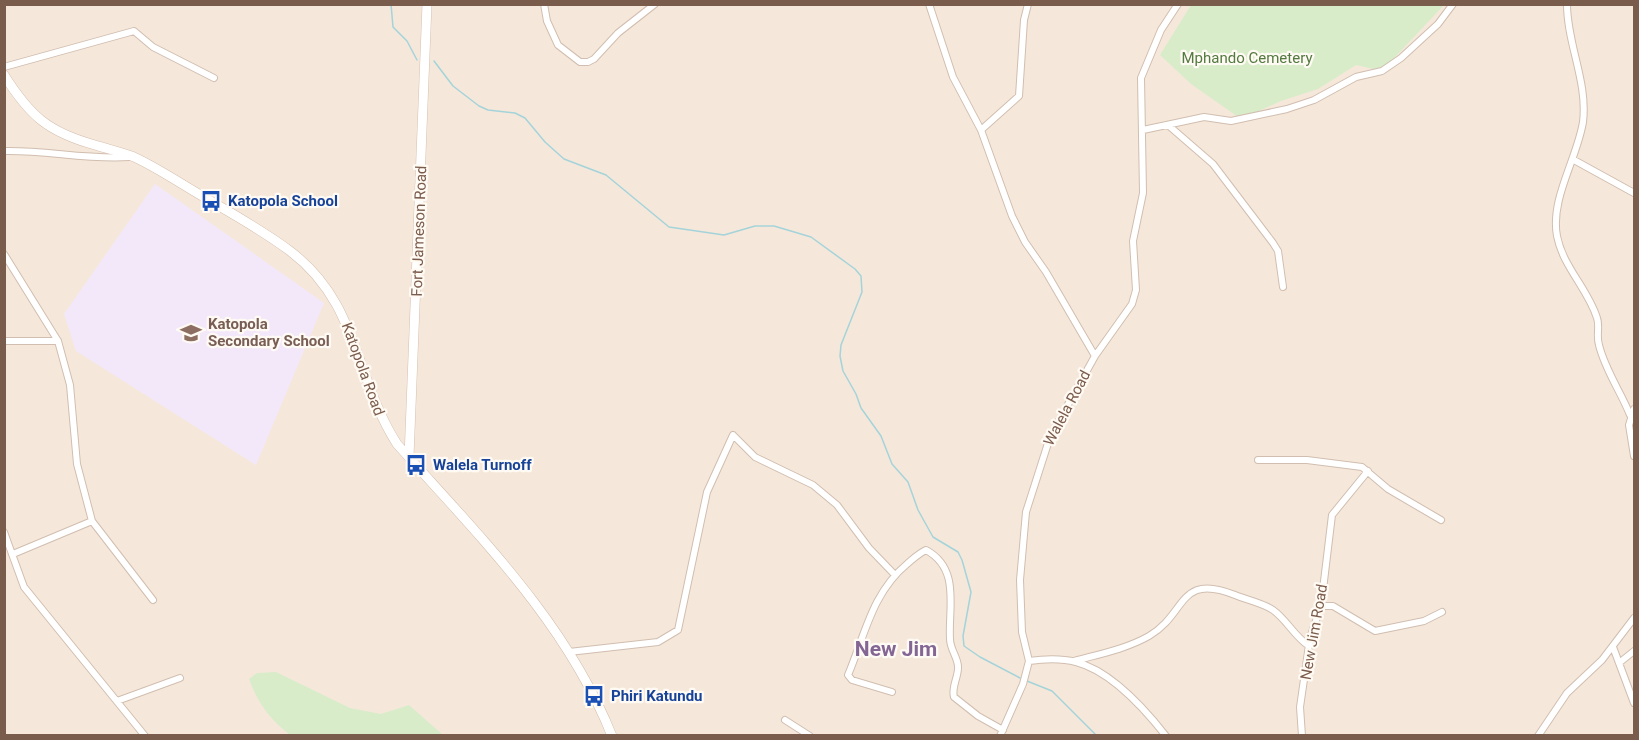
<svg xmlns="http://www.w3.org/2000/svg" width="1639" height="740" font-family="Roboto,sans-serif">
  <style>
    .residential { fill: #f5e8da }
    .education { fill: #f3e8fa }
    .green { fill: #d8ecc9 }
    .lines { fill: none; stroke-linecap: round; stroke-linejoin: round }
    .stream { stroke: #a5d3da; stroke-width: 1.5 }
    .street-casing { stroke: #d1beb0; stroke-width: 8 }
    .secondary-casing { stroke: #d6c0b0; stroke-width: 10 }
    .street { stroke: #fff; stroke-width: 6 }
    .secondary { stroke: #fff; stroke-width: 9 }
    .labels { text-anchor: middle; stroke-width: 4.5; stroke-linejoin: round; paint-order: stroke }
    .park-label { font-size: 15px; fill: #537a41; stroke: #fffaf3 }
    .transit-label { font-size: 15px; font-weight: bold; fill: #164399; stroke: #fffaf3; text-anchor: start }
    .street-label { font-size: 15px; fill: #7a5c4d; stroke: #fffaf3 }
    .education-label { font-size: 15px; font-weight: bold; fill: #785e54; stroke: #fffaf3; text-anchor: start }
    .district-label { font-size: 21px; font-weight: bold; fill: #846695; stroke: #fffaf3 }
  </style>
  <rect width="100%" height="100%" fill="#fdf6ec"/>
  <!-- residential -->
  <path class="residential" d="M4 5H1634V735H5Z"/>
  <!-- education -->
  <path class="education" d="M155 184 324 303 256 465 76 351 64 314Z"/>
  <!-- green -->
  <path class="green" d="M1191 5H1444L1382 71 1356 65 1318 89 1281 101 1241 119 1191 84 1160 55Z
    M276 672 350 708 381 714 409 705 443 735H290C270 719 258 704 249 679L257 673Z"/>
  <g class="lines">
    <!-- stream -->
    <path class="stream" d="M391 4 393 27 407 41 417 60
      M434 61 453 86 479 106 488 110 515 113 525 118 545 142 564 159 606 175 669 227 724 235 755 226H774L811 237 855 269 861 276 862 292 841 345 840 356 843 371 856 394 861 408 881 436 892 464 908 482 918 510 933 537 958 552 962 560 971 592 963 636 964 646 980 657 1020 678
      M1027 681 1052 691 1097 736"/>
    <defs>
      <path id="street" d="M544 4 547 21 558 45 580 62H588L594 59 618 33 655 4
        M929 4 953 77 981 130 1012 216 1025 242 1046 272 1095 356
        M1567 4C1567 44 1588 82 1583 122 1577 159 1550 199 1557 236 1563 267 1588 289 1597 318 1600 326 1596 336 1599 345 1605 370 1621 392 1630 415
        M4 67 134 31 153 47 214 78
        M1168 125 1213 164 1273 243 1278 251 1283 287
        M981 130 1019 96 1024 20 1028 4
        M1143 130 1204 117 1231 121 1287 109 1314 100 1356 77 1382 71 1401 58 1438 24 1453 4
        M4 151C47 150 86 160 129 157
        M1574 160 1634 193
        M4 254 58 341 70 385 77 464 92 521 153 600
        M4 341H58
        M1634 409 1629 425 1634 456
        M1258 460H1307L1362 467 1388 489 1441 520
        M4 532 24 587 145 736
        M13 554 92 521
        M1321 606H1333L1375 631 1424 621 1442 612
        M1613 647 1634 703
        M569 652 658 642 678 630 707 492 733 435 755 457 813 485 837 505 869 548 894 574
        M1029 661C1044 659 1060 658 1076 662 1111 671 1144 708 1166 736
        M1074 661C1100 654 1126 649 1149 636 1187 614 1178 572 1235 595 1247 600 1263 603 1273 610 1287 620 1294 636 1309 646
        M1619 663 1634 651
        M892 692 852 680 848 675C865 635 872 593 907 564 913 559 919 553 926 550 961 569 948 608 950 639 950 649 957 656 958 666 959 676 951 687 954 697L978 716 1003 730
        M117 701 180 678
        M785 720 810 736
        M1000 736 1023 684 1029 661 1022 632 1020 580 1026 512 1050 437 1095 356 1132 304 1136 290 1133 241 1143 193 1141 78 1161 30 1178 4
        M1302 736 1300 707 1310 638 1321 606 1332 515 1368 471
        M1538 736 1567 693 1602 660 1634 618"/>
      <path id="secondary" d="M4 75C30 116 48 132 95 145 108 149 121 152 134 157 160 169 184 186 209 200 236 216 265 232 290 251 359 303 354 377 397 444 477 534 566 621 612 736
        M409 457 427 4"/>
    </defs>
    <!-- street casing -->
    <use href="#street" class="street-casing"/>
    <!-- secondary casing -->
    <use href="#secondary" class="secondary-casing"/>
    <!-- street -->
    <use href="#street" class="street"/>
    <!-- secondary -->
    <use href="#secondary" class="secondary"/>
  </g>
  <!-- icons -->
  <defs>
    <symbol id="bus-bare" viewBox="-9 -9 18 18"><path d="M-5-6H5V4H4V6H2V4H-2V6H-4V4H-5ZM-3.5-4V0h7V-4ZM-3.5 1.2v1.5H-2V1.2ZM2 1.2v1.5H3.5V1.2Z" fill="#1a4fb4" stroke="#fffaf3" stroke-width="2.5" paint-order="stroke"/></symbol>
    <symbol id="school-bare" viewBox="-9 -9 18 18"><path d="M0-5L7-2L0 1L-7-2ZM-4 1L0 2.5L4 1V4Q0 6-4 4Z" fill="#8d6e63" stroke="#fffaf3" stroke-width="2.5" paint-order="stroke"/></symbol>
  </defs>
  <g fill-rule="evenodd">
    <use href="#bus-bare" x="196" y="186" width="30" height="30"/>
    <use href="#school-bare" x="176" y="318" width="30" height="30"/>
    <use href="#bus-bare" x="401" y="450" width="30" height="30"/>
    <use href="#bus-bare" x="579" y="681" width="30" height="30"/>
  </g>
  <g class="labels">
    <!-- park labels -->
    <g class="park-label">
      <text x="1247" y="63">Mphando Cemetery</text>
    </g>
    <!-- transit labels -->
    <g class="transit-label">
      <text x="228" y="206">Katopola School</text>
      <text x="433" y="470">Walela Turnoff</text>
      <text x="611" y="701">Phiri Katundu</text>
    </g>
    <!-- street labels -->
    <g class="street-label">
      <text transform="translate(419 231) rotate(-88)" y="5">Fort Jameson Road</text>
      <text transform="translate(363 369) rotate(70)" y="5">Katopola Road</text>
      <text transform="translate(1067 408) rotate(-62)" y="5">Walela Road</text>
      <text transform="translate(1314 632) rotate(-80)" y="5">New Jim Road</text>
    </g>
    <!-- education labels -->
    <g class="education-label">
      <text x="208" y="329">Katopola<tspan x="208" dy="17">Secondary School</tspan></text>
    </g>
    <!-- district labels -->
    <g class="district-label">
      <text x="896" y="656">New Jim</text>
    </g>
  </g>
  <!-- border -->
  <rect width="1639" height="740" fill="none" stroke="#7a5c4d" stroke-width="12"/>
</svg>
